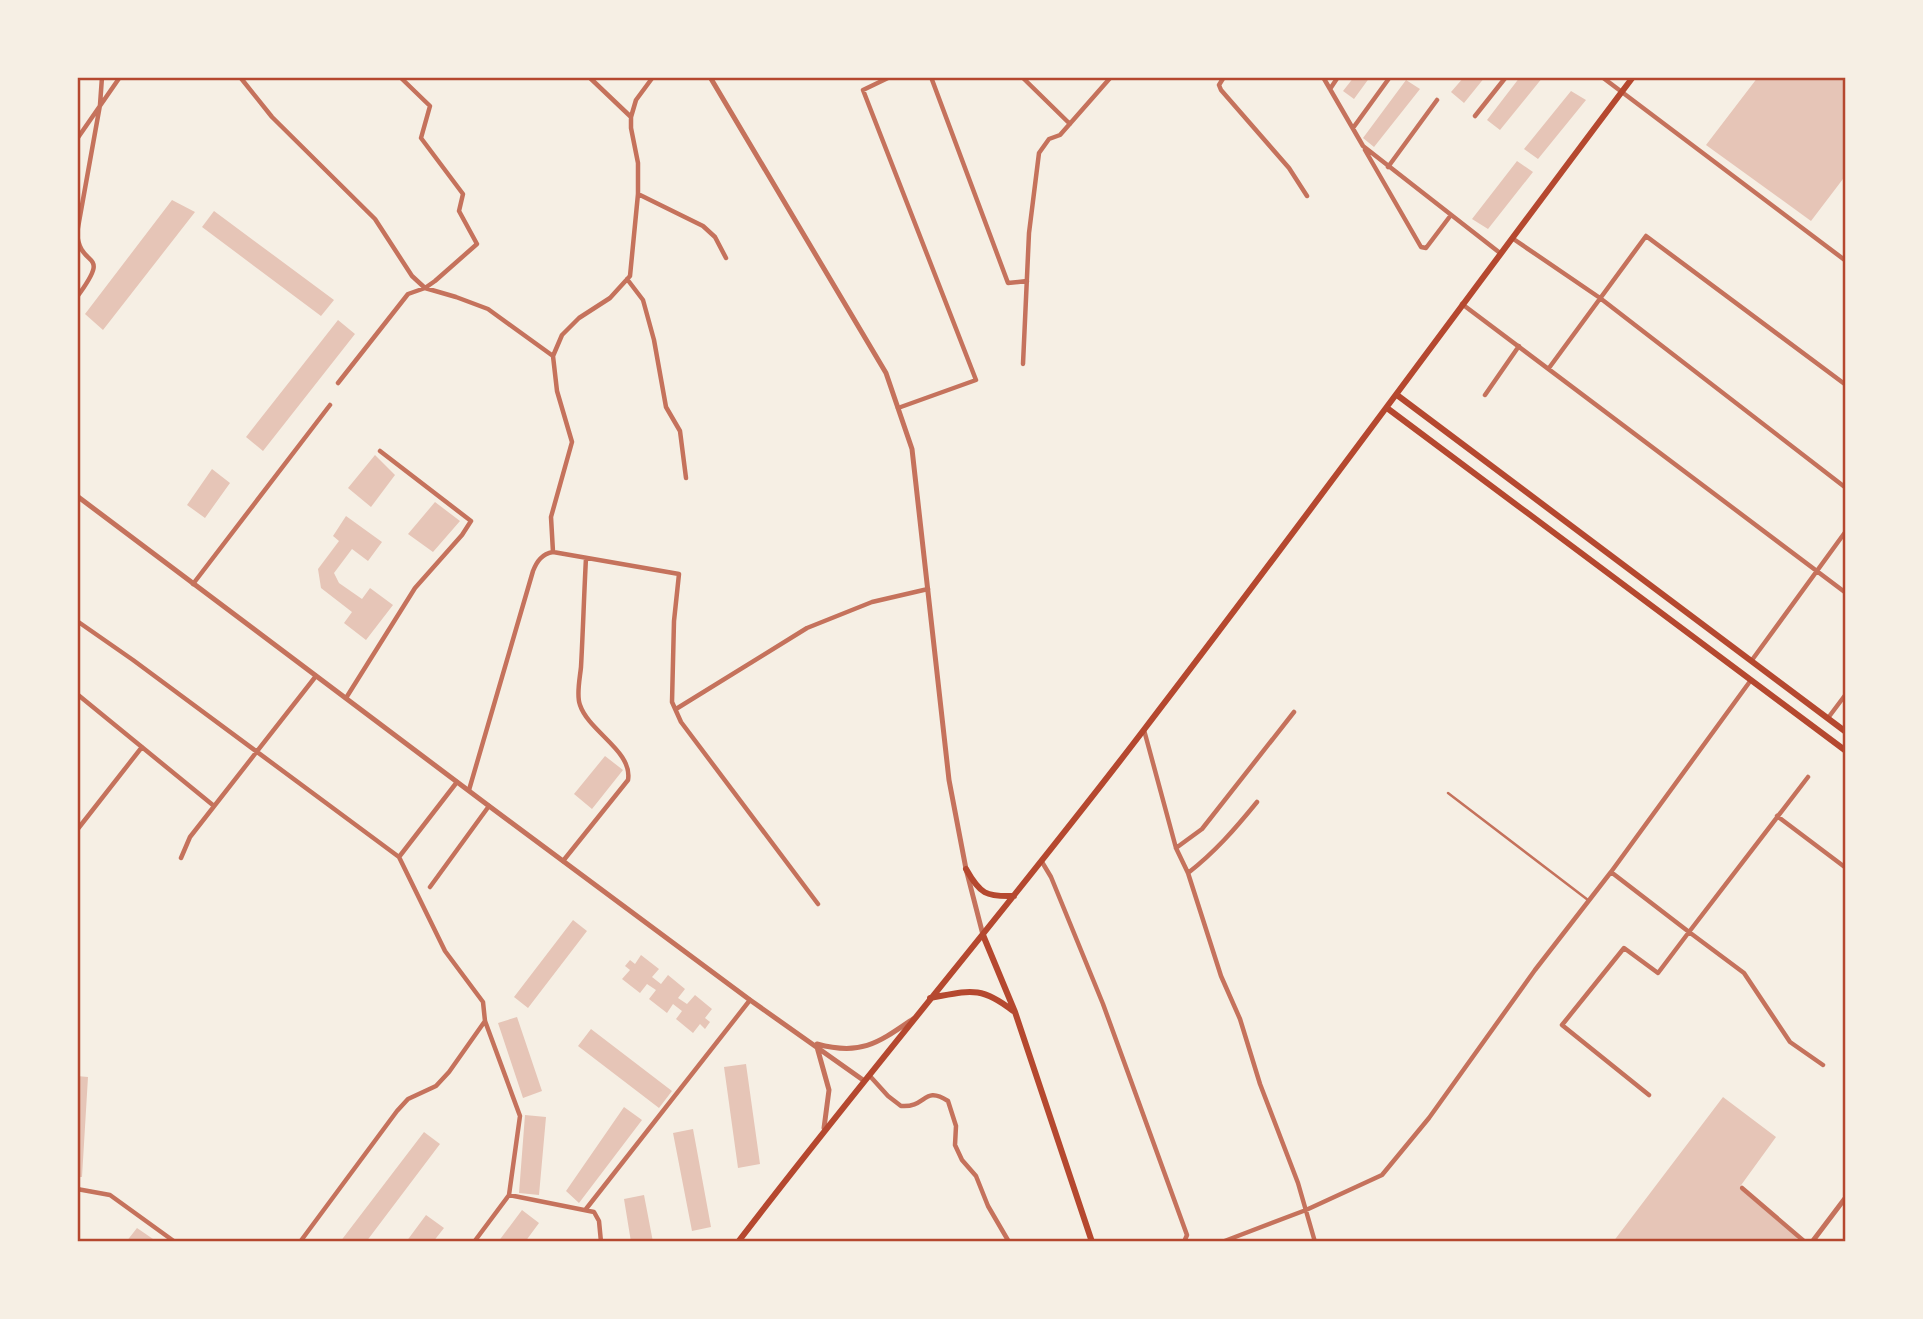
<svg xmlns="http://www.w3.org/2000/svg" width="1923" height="1319" font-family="'PT Sans',sans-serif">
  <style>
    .building { fill: #e6c5b7 }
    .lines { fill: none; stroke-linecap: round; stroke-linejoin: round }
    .service { stroke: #c5725c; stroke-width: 2.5 }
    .minor { stroke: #c5725c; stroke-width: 4.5 }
    .tertiary { stroke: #c5725c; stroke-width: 5 }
    .secondary { stroke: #b5482f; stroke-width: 6 }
    .neatline { fill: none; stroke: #b5482f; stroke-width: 2.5 }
  </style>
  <rect width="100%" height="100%" fill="#f6efe4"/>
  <!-- building -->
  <path class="building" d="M1354 77H1370L1354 99 1343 91Z
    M1464 77H1485L1464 103 1451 92Z
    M1520 77H1543L1500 130 1487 120Z
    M1758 77H1846V175L1811 221 1706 145Z
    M1406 80 1420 89 1374 147 1363 138Z
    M1571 91 1586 100 1538 159 1524 149Z
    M1517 161 1533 172 1488 229 1472 219Z
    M172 200 195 212 103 330 85 314Z
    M214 211 334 300 321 316 202 227Z
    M338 320 355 334 263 451 246 437Z
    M375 455 395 475 371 507 348 488Z
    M212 469 230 483 205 518 187 505Z
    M435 502 460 521 433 552 408 534Z
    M346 516 382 542 368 561 352 549 334 573 339 583 362 599 370 588 393 605 366 640 344 623 352 612 321 588 318 569 339 541 333 536Z
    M605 756 623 770 592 809 574 794Z
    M573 920 587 931 528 1008 514 997Z
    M641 955 659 969 652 977 661 984 668 975 685 989 678 998 687 1004 695 995 712 1009 705 1018 710 1022 705 1029 700 1024 693 1033 676 1019 682 1011 673 1004 667 1013 649 999 656 990 647 984 640 993 622 979 630 970 625 966 630 960 635 964Z
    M517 1017 542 1091 523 1098 498 1023Z
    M591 1029 672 1091 659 1108 578 1046Z
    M746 1064 760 1164 738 1168 724 1067Z
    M77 1076 88 1077 82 1177H77Z
    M1723 1097 1776 1137 1739 1188 1797 1238 1795 1242H1613Z
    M624 1107 642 1120 579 1203 566 1191Z
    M525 1115 546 1117 539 1195 519 1193Z
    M693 1129 711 1227 692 1231 673 1133Z
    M424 1132 440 1144 366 1242H340Z
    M644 1195 653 1242H631L624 1199Z
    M522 1210 539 1223 525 1242H498Z
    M426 1215 444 1228 433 1242H406Z
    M137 1228 153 1239 151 1242H126Z"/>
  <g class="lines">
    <!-- service -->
    <path class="service" d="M1448 793 1588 900"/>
    <!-- minor -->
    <path class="minor" d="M240 77 272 117 375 219 412 276 425 288 456 297 488 309 553 356 557 391 572 442 551 517 553 552 679 574 674 621 672 702 681 722 818 904
      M589 77 631 117
      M890 77 863 90 976 380 898 408
      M931 77 1008 283 1027 281
      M1022 77 1070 124
      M1224 77 1219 85 1221 90 1289 168 1307 196
      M1323 77 1363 146 1500 253
      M1602 77 1846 261
      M1330 89 1338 77
      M1475 116 1506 77
      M1353 128 1390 77
      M77 139 120 77
      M1365 150 1421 247 1426 248 1451 215
      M1388 167 1437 100
      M638 194 703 226 715 237 726 258
      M1512 238 1600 298 1846 488
      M627 279 643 300 654 340 666 407 680 431 686 478
      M77 297C113 248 80 271 77 233L100 105 102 77
      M1462 304 1846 593
      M553 356 562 335 579 318 610 298 630 276 638 194V163L631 128V117L636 100 653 77
      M1023 364 1029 233 1039 153 1049 139 1060 135 1111 77
      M1549 368 1646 236 1846 385
      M338 383 408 294 425 288 435 281 477 244 459 211 463 194 421 138 430 106 400 77
      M1485 395 1519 346
      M193 584 330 405
      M77 621 133 660 399 857
      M1752 660 1846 531
      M77 694 214 806
      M346 698 415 588 462 535 471 521 380 451
      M676 709 807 628 872 602 928 589
      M1828 718 1846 694
      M1144 730 1176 848 1188 873 1221 976 1240 1019 1260 1084 1298 1183 1315 1242
      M457 782 399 857 445 951 483 1002 485 1021 520 1116 509 1195 474 1242
      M469 790 533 571C537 561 542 554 553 552
      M1777 816 1846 868
      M77 830 142 747
      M1176 848 1202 829 1294 712
      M181 858 190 837 316 676
      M563 861 628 780C633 751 589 732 580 705 576 695 580 678 581 667 583 631 584 595 586 558
      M1042 862 1051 877 1103 1004 1187 1235 1184 1242
      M1611 872 1689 932 1808 777
      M1188 873C1215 852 1235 829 1257 802
      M430 887 489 806
      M869 1075 888 1096 901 1106C927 1108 923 1085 948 1101L956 1126 955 1145 962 1160 976 1176 988 1206 1009 1242
      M1649 1095 1562 1025 1624 948 1658 973 1689 932 1744 973 1790 1042 1823 1065
      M1742 1188 1805 1242
      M77 1189 110 1195 175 1242
      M509 1195 594 1212 599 1221 601 1242
      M586 1209 750 1000
      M300 1242 397 1111 408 1099 436 1086 449 1072 485 1021
      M1222 1242 1306 1210 1382 1175 1429 1118 1535 970 1611 872 1751 680"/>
    <!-- tertiary -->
    <path class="tertiary" d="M710 77 886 373 912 449 949 780 966 869 983 935
      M77 496 489 806 750 1000 863 1080
      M817 1044C861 1056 878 1043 913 1019
      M817 1047 829 1090 824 1128
      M1812 1242 1846 1197"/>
    <!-- secondary -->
    <path class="secondary" d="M1397 395 1846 732
      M1387 408 1846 751
      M966 869C980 894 986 897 1014 896
      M983 935 1015 1012 1092 1242
      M930 998C969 991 980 985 1013 1011
      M738 1242C871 1068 1013 902 1146 727 1311 512 1470 293 1633 77"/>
  </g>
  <!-- border -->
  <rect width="1923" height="1319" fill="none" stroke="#f6efe4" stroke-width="158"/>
  <rect x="79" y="79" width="1765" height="1161" class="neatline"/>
</svg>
